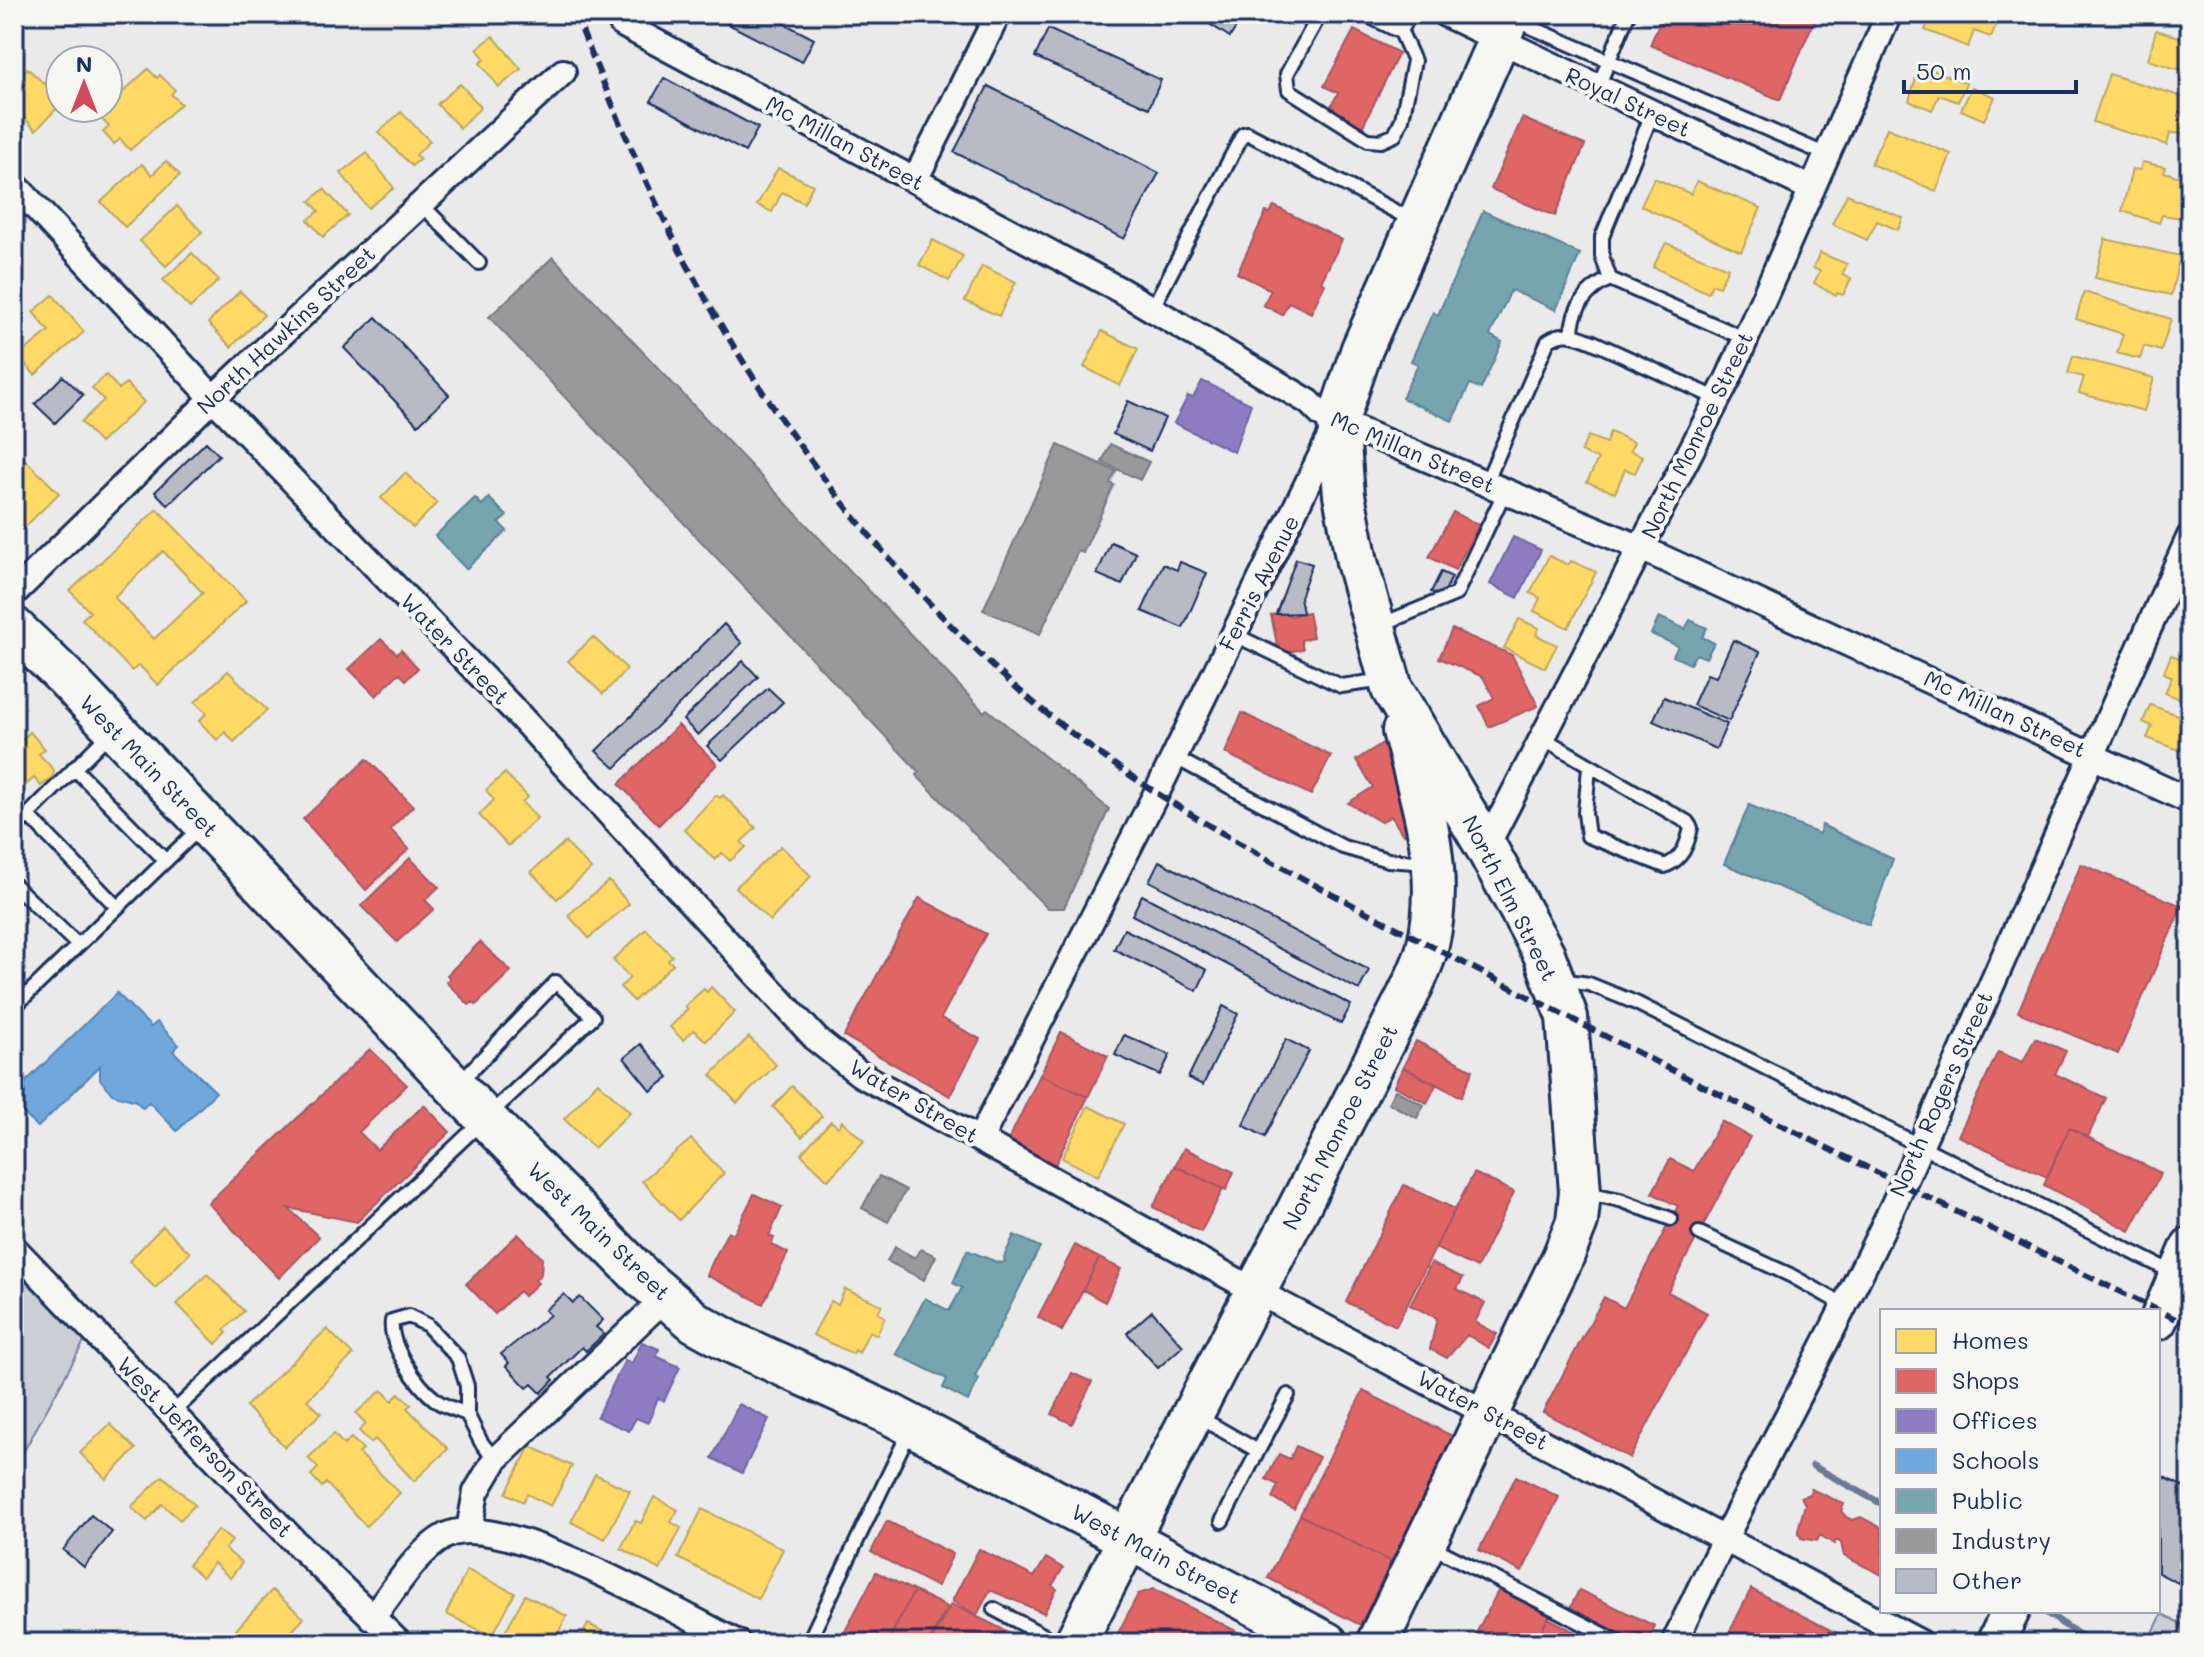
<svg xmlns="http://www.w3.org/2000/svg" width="2204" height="1657" font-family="Mali,sans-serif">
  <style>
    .green { fill: #caced5; stroke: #727e9a; stroke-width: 2 }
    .homes { fill: #ffd966; stroke: #bba664; stroke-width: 2; fill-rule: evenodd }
    .shops { fill: #e06666; stroke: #a55664; stroke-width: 2 }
    .offices { fill: #8e7cc3; stroke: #6c65a5; stroke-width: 2 }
    .schools { fill: #6fa8dc; stroke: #5684b6; stroke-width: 2 }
    .public { fill: #76a5af; stroke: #5b8297; stroke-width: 2 }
    .industry { fill: #999; stroke: #737987; stroke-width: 2 }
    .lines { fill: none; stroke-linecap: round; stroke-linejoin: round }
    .stream { stroke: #6c7995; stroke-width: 7 }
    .building { fill: #b6bbc6; stroke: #1b2f5e; stroke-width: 2 }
    .lane-casing { stroke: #1b2f5e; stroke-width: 18 }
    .street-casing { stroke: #1b2f5e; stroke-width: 30 }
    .secondary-casing { stroke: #1b2f5e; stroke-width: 42 }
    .primary-casing { stroke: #1b2f5e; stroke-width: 46 }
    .lane { stroke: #f6f6f2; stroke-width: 12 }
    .street { stroke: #f6f6f2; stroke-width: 24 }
    .secondary { stroke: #f6f6f2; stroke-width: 36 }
    .primary { stroke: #f6f6f2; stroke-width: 40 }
    .rail { stroke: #1b2f5e; stroke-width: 6; stroke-dasharray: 12 6; stroke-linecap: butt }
    .labels { text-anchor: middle; stroke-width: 8; stroke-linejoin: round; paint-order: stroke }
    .street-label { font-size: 22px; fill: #1b2f5e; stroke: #f6f6f2 }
  </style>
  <rect width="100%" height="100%" fill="#e9eae9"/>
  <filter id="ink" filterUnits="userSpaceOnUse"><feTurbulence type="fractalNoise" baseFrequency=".0125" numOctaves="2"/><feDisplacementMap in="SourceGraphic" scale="16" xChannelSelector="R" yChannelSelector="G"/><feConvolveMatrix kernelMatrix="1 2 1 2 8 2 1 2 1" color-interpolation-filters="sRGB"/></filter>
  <g filter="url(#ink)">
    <!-- green -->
    <path class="green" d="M14 1263 85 1340 14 1469Z
      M2162 1614 2190 1628V1643H2148Z"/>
    <!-- homes -->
    <path class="homes" d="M1932 14H2000L1991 37 1974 31 1968 47 1925 30Z
      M2156 30 2182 38 2183 33 2190 35 2188 72 2148 60Z
      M493 36 521 69 499 87 480 63 485 59 477 49Z
      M1920 65 1966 83 1958 102 1939 95 1932 110 1909 101Z
      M27 68 60 98V105L36 130 14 108V81Z
      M148 69 157 78 160 75 175 90 171 94 181 104 130 150 120 139 114 144 103 132 109 127 98 115Z
      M2109 74 2186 98 2184 103 2190 105V134L2170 133 2167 145 2093 122Z
      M460 84 481 107 460 128 437 104Z
      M1972 87 1995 97 1984 120 1961 110Z
      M401 112 430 141 416 155 420 159 412 166 378 132Z
      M1887 128 1951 154 1936 191 1871 164Z
      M367 153 394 188 368 208 341 173Z
      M166 161 180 175 125 227 101 202 142 164 152 175Z
      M2142 162 2165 167 2164 172 2190 180 2182 218 2162 215 2159 223 2122 211 2132 169 2140 170Z
      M778 168 813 185 804 203 782 192 772 212 757 205Z
      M1654 178 1691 194 1697 181 1761 208 1741 252 1641 206Z
      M324 189 348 215 323 237 308 220 319 211 310 201Z
      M1847 194 1903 218 1898 230 1877 221 1867 240 1832 224Z
      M177 206 202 232 166 266 140 241Z
      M2105 239 2180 256 2171 295 2095 278Z
      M933 240 963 256 949 281 919 265Z
      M1666 243 1728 268 1719 287 1712 284 1708 293 1653 267Z
      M192 253 219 280 190 308 163 280Z
      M1820 253 1847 264 1842 275 1851 279 1843 295 1837 293 1836 296 1814 283 1820 271 1813 268Z
      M982 266 1016 282 999 316 965 301Z
      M240 291 264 315 231 347 208 323Z
      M2084 292 2171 319 2161 351 2144 346 2140 359 2117 353 2123 334 2076 319Z
      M53 295 84 332 35 375 18 356 49 331 33 312Z
      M1102 331 1138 349 1120 386 1084 367Z
      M2073 356 2154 378 2144 411 2079 393 2084 377 2068 373Z
      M106 375 119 389 126 383 144 402 100 443 81 422 104 400 92 388Z
      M1610 432 1634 442 1630 451 1643 456 1635 473 1625 469 1615 493 1587 482 1598 459 1581 452 1588 436 1606 443Z
      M15 450 59 493 24 528 21 526 14 533Z
      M405 473 437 503 413 528 381 498Z
      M157 509 246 601 158 685 139 665 132 671 82 619 90 612 70 591ZM163 551 203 593 154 639 114 597Z
      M1549 556 1568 565 1571 561 1596 572 1568 628 1534 611 1540 598 1530 593Z
      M1519 619 1539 628 1536 635 1557 645 1545 668 1504 648Z
      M593 637 627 669 603 694 568 661Z
      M2171 655 2190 662V703L2165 693 2172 677 2164 673Z
      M228 671 267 710 234 742 225 732 217 740 199 721 207 713 195 702Z
      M2150 705 2183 717 2184 713 2190 716V754L2147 738 2152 726 2143 722Z
      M30 732 45 749 39 754 54 770 53 776 41 786 34 778 19 791 14 785V747Z
      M505 773 528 797 522 802 537 818 508 846 479 815 494 800 486 790Z
      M716 795 720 798 723 795 756 828 741 842 746 847 730 861 722 853 715 860 684 829Z
      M565 842 591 869 557 899 531 872Z
      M781 846 811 876 770 921 736 887Z
      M609 881 629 904 589 938 568 915Z
      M646 929 672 956 668 960 673 964 634 1001 620 987 630 978 613 960Z
      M711 987 735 1012 706 1041 694 1030 683 1040 670 1027 688 1009 685 1006 704 989 707 992Z
      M749 1037 776 1065 737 1103 711 1075Z
      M598 1082 630 1112 594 1148 564 1119Z
      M792 1086 822 1116 802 1137 773 1107Z
      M1088 1106 1124 1124 1098 1176 1062 1158Z
      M831 1121 838 1127 842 1121 864 1141 828 1180 801 1154Z
      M691 1139 724 1173 679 1220 642 1181Z
      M163 1226 190 1253 155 1288 129 1261Z
      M207 1274 244 1311 224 1330 227 1333 216 1344 177 1304Z
      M845 1289 882 1305 878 1313 885 1317 877 1335 869 1331 859 1353 855 1350 853 1354 813 1335 831 1301 838 1305Z
      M327 1329 353 1355 307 1400 321 1413 285 1447 246 1406Z
      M382 1390 392 1401 399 1393 411 1405 407 1408 448 1449 414 1481 375 1439 371 1443 359 1431 366 1424 356 1413Z
      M110 1424 136 1449 106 1479 80 1453Z
      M334 1434 344 1445 351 1438 363 1449 359 1453 400 1493 366 1526 326 1483 322 1487 311 1475 318 1468 308 1458Z
      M530 1446 572 1466 551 1506 527 1494 523 1502 506 1493Z
      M595 1474 630 1491 605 1539 571 1522Z
      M163 1476 195 1505 180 1520 162 1504 147 1521 131 1507Z
      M654 1497 678 1510 671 1522 681 1528 660 1570 621 1548 635 1521 641 1523Z
      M702 1509 783 1549 758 1599 678 1558Z
      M218 1530 232 1541 225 1549 242 1563 230 1578 214 1563 202 1577 188 1565Z
      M467 1570 515 1593 492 1636 446 1614Z
      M272 1590 304 1618 281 1643H224Z
      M525 1595 567 1616 553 1643 500 1641Z
      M588 1624 626 1643H578Z"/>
    <!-- shops -->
    <path class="shops" d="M1663 14H1817L1780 100 1650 45Z
      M1354 30 1399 53 1362 128 1328 112 1338 93 1324 86Z
      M1522 118 1585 145 1555 216 1491 189Z
      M1274 206 1342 240 1321 282 1325 284 1311 313 1289 302 1282 315 1263 305 1271 290 1237 273 1266 212 1270 213Z
      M1453 512 1479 525 1455 570 1429 557Z
      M1284 612 1291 616 1308 612 1313 637 1301 640 1303 649 1279 654 1271 615Z
      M1452 629 1512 655 1538 706 1489 727 1479 706 1494 698 1483 677 1439 658Z
      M381 639 397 654 401 650 418 668 406 680 399 673 376 696 349 669Z
      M1242 713 1331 756 1311 795 1225 753Z
      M678 725 717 764 659 825 619 784Z
      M1386 741 1433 816 1403 835 1391 816 1381 822 1348 803 1373 787 1356 760Z
      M367 759 413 806 390 829 409 849 366 890 303 819Z
      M410 858 439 887 425 900 434 909 397 942 361 906Z
      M2081 864 2182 906 2118 1054 2018 1012Z
      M919 898 986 934 941 1018 980 1039 950 1096 844 1036Z
      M480 942 511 971 476 1005 473 1002 469 1005 446 982 450 978 447 975Z
      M1061 1032 1108 1056 1088 1097 1040 1075Z
      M2035 1038 2066 1051 2055 1074 2106 1098 2088 1137 2069 1128 2047 1177 1958 1136 1998 1052 2023 1062Z
      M1416 1041 1473 1070 1461 1097 1403 1067Z
      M370 1049 407 1085 359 1132 377 1150 424 1105 450 1132 357 1222 288 1208 319 1237 279 1278 208 1203Z
      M1403 1067 1436 1085 1427 1103 1394 1086Z
      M1040 1075 1088 1097 1055 1165 1007 1143Z
      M1721 1121 1750 1137 1668 1292 1707 1313 1630 1458 1543 1412 1604 1297 1624 1308 1678 1206 1652 1193 1670 1159 1694 1171Z
      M2069 1128 2161 1173 2130 1231 2044 1185Z
      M1184 1148 1234 1172 1226 1190 1175 1166Z
      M1175 1166 1223 1189 1201 1232 1153 1207Z
      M1474 1173 1514 1192 1477 1268 1435 1248Z
      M1404 1185 1455 1209 1396 1326 1346 1302Z
      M754 1194 782 1207 769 1236 774 1238 771 1244 788 1253 763 1304 706 1275 728 1231 734 1234Z
      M518 1234 542 1258 541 1274 535 1280 538 1283 524 1296 519 1291 495 1314 466 1284Z
      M1075 1245 1099 1258 1062 1331 1038 1317Z
      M1099 1258 1121 1269 1105 1302 1083 1290Z
      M1431 1263 1463 1278 1457 1289 1485 1303 1475 1322 1497 1334 1489 1348 1467 1335 1447 1358 1430 1349 1437 1318 1410 1305Z
      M1072 1373 1092 1382 1072 1424 1052 1414Z
      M1363 1391 1454 1437 1391 1562 1300 1515Z
      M1296 1446 1319 1457 1294 1509 1272 1498 1278 1485 1266 1479 1279 1454 1290 1459Z
      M1516 1476 1559 1497 1522 1572 1479 1550Z
      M1811 1489 1844 1504 1841 1511 1846 1517 1852 1520 1861 1517 1882 1528V1575L1844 1556 1841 1543 1836 1540 1834 1544 1820 1535 1817 1541 1801 1538 1798 1530 1805 1504 1801 1497 1810 1494Z
      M1300 1515 1391 1562 1360 1625 1268 1578Z
      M887 1521 953 1554 937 1587 871 1552Z
      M979 1549 1034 1577 1046 1558 1063 1568 1052 1586 1057 1589 1044 1613 990 1590 977 1615 952 1601Z
      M876 1572 914 1591 887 1643H854L842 1637Z
      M1154 1589 1259 1643H1113L1138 1594Z
      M1499 1589 1550 1615 1535 1643H1471Z
      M1751 1589 1842 1636 1839 1643H1724Z
      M1579 1590 1655 1626 1647 1643H1631L1568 1612Z
      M914 1591 947 1607 928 1643H887Z
      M951 1604 1031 1643H930Z
      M1548 1618 1596 1643H1545L1537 1639Z"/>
    <!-- offices -->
    <path class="offices" d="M1202 381 1251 404 1234 452 1174 423 1188 396 1193 398Z
      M1513 537 1541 550 1518 598 1490 584Z
      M642 1342 659 1349 656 1356 680 1367 664 1401 658 1398 648 1423 636 1418 629 1431 597 1417 625 1360 632 1363Z
      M739 1404 769 1419 742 1473 712 1458Z"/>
    <!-- schools -->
    <path class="schools" d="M117 993 151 1027 157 1022 179 1045 173 1051 216 1092 177 1131 149 1102 143 1108 136 1101 112 1094 100 1079V1066L38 1127 14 1105V1093Z"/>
    <!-- public -->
    <path class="public" d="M1483 211 1580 254 1556 310 1511 290 1490 335 1502 342 1481 389 1470 384 1452 421 1402 398 1418 364 1411 361 1433 312 1438 315Z
      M475 498 482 505 489 498 507 516 499 523 507 531 466 569 435 536Z
      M1659 617 1685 629 1690 620 1707 628 1702 637 1714 643 1706 658 1696 654 1690 664 1673 656 1678 646 1651 634Z
      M1749 805 1819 834 1822 825 1893 859 1869 925 1724 864Z
      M1014 1235 1040 1247 975 1376 979 1379 968 1401 943 1388 947 1379 896 1354 925 1298 949 1311 962 1288 953 1283 967 1250 999 1263 1005 1262 1004 1257Z"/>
    <!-- industry -->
    <path class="industry" d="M553 257 984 712 987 709 1109 809 1064 908H1047L916 775 919 772 489 317Z
      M1110 444 1149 462 1140 480 1102 462Z
      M1058 445 1116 471 1110 483 1114 485 1083 553 1078 551 1040 634 983 610Z
      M1395 1090 1424 1105 1417 1118 1388 1103Z
      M879 1176 906 1190 888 1222 862 1208Z
      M895 1247 915 1258 921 1249 936 1256 924 1280 887 1261Z"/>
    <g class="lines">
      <!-- stream -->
      <path class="stream" d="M1813 1466 1882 1504
        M2047 1613 2091 1643"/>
    </g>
    <!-- building -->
    <path class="building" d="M709 14H766L814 39 802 62Z
      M1213 14H1242L1244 15 1230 37 1208 23Z
      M1048 29 1161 80 1149 108 1035 57Z
      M664 78 758 128 745 152 651 101Z
      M988 86 1159 173 1124 239 954 152Z
      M376 317 449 395 418 425 344 348Z
      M63 376 83 395 55 423 35 404Z
      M1128 401 1165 418 1150 451 1113 434Z
      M206 442 219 455 168 505 155 492Z
      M1111 542 1136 553 1122 585 1097 574Z
      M1296 559 1312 564 1300 597 1303 613 1276 614Z
      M1180 562 1207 573 1183 628 1142 611 1163 564 1177 570Z
      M1441 572 1452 577 1442 597 1431 592Z
      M724 624 742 643 615 768 596 751Z
      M1733 640 1760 652 1729 721 1693 705 1707 674 1716 677Z
      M743 661 758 677 698 735 683 720Z
      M768 688 783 702 722 760 707 746Z
      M1664 697 1727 724 1716 749 1653 721Z
      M1159 861 1369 970 1359 990 1149 881Z
      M1142 895 1351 1005 1341 1024 1132 915Z
      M1124 929 1207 970 1197 991 1114 949Z
      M1223 1006 1238 1014 1203 1085 1188 1078Z
      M1124 1035 1170 1055 1160 1075 1115 1055Z
      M1286 1039 1309 1051 1265 1137 1243 1125Z
      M641 1044 669 1077 651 1091 624 1058Z
      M564 1294 573 1303 580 1297 603 1320 596 1327 604 1334 586 1351 582 1347 551 1377 554 1380 541 1393 532 1384 527 1388 506 1366 509 1363 501 1354 550 1315 545 1310Z
      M1152 1311 1183 1346 1158 1368 1127 1333Z
      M2158 1474 2190 1490V1562L2178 1583 2158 1573Z
      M91 1515 112 1532 84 1567 63 1550Z"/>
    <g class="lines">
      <defs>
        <path id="lane" d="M1320 14 1287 74 1289 90 1368 140 1381 141 1395 135 1402 119 1414 61 1401 32 1364 14
          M1512 19 1827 155
          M1401 32 1409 14
          M1598 87 1628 14
          M1652 114 1602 237V256L1610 279 1746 339
          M422 205 479 263
          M1152 309 1243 134 1247 133 1412 220
          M1572 334C1572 309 1587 289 1610 279
          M1486 483 1548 341C1564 330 1576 335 1593 342L1718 399
          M1380 625 1456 594 1505 491
          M1233 634 1341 686 1385 680
          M1541 737 1687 822 1691 828C1687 846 1682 859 1665 866L1588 836 1585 813 1589 767
          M1174 757 1343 847 1388 860 1426 863
          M74 768 166 861
          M28 815 117 907
          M14 829 111 732
          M14 885 78 945
          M1560 980 1589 984 1636 1003 2174 1273
          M14 1007 202 826
          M1587 1193 1620 1200 1671 1219
          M1699 1233 1790 1275 1842 1304
          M172 1413 593 1017 556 982 458 1084
          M467 1414C458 1410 445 1407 437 1401 417 1386 389 1346 392 1321L409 1316 427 1325 458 1358 467 1386V1414L481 1442 495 1460
          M1197 1416 1258 1451 1222 1521
          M1258 1451 1288 1395
          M1431 1546 1621 1643
          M994 1609 1058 1643
          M808 1643 909 1432"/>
        <path id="street" d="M622 14V24L1120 290 1309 402 1322 415 1641 548 2190 801
          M1445 14 1812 189
          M915 180 998 14
          M14 184 213 398 516 712 817 1040 860 1074 1239 1282 1921 1643
          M14 593 213 398 563 72
          M1486 847 1728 379 1889 14
          M980 1139 1156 794 1334 429
          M14 1248 295 1542 399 1643
          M469 1530 476 1492 495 1460 666 1297
          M372 1618C393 1592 415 1553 445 1536 499 1507 683 1616 738 1643
          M1674 1643C1746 1487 1833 1338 1904 1182 2001 967 2093 750 2190 536"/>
        <path id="secondary" d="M2158 1321 2190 1246
          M1995 1643 2011 1611"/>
        <path id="primary" d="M14 628 65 677 487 1120 643 1278 695 1322 731 1342 890 1414 1327 1643
          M1075 1643 1408 995C1415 979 1425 961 1428 944 1445 871 1422 801 1403 731
          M1377 1643 1563 1257 1577 1222 1580 1192 1567 1017 1544 954 1486 847 1392 689 1357 562 1344 495 1338 420 1362 349 1510 14"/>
      </defs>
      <!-- lane casing -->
      <use href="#lane" class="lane-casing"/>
      <!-- street casing -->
      <use href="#street" class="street-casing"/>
      <!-- secondary casing -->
      <use href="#secondary" class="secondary-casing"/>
      <!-- primary casing -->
      <use href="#primary" class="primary-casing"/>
      <!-- lane -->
      <use href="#lane" class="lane"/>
      <!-- street -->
      <use href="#street" class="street"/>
      <!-- secondary -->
      <use href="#secondary" class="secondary"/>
      <!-- primary -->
      <use href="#primary" class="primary"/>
      <!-- rail -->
      <path class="rail" d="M575 14C608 94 640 174 680 251 759 404 872 555 999 672 1135 798 1302 878 1464 963 1704 1089 1947 1207 2190 1326"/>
    </g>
  </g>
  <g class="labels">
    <!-- street labels -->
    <g class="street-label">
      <text transform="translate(1628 102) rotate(25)" y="8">Royal Street</text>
      <text transform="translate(845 143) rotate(28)" y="8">Mc Millan Street</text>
      <text transform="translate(286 330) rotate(-43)" y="8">North Hawkins Street</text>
      <text transform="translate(1697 435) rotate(-64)" y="8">North Monroe Street</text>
      <text transform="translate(1413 452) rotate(23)" y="8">Mc Millan Street</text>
      <text transform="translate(1259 583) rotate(-63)" y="8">Ferris Avenue</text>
      <text transform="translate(455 649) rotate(46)" y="8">Water Street</text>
      <text transform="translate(2005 714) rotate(25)" y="8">Mc Millan Street</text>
      <text transform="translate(149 766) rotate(46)" y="8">West Main Street</text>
      <text transform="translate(1510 898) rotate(63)" y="8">North Elm Street</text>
      <text transform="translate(1941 1094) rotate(-66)" y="8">North Rogers Street</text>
      <text transform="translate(914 1101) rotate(30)" y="8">Water Street</text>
      <text transform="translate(1340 1127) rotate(-63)" y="8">North Monroe Street</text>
      <text transform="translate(599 1231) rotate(44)" y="8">West Main Street</text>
      <text transform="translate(1483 1410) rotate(28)" y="8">Water Street</text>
      <text transform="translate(205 1447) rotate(46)" y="8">West Jefferson Street</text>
      <text transform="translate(1156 1554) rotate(28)" y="8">West Main Street</text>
    </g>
  </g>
  <!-- margin -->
  <rect width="2204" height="1657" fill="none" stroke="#f6f6f2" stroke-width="48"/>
  <rect x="24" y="24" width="2156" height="1609" fill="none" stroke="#1b2f5e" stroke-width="3" filter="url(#ink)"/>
  <!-- legend -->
  <rect x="1880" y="1309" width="280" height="304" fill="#f6f6f2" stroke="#9ea6b7" stroke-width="2"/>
  <rect x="1896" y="1329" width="40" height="24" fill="#ffd966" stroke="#9ea6b7" stroke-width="2"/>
  <text x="1952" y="1349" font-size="24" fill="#1b2f5e">Homes</text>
  <rect x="1896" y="1369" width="40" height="24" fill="#e06666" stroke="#9ea6b7" stroke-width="2"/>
  <text x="1952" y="1389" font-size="24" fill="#1b2f5e">Shops</text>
  <rect x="1896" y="1409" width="40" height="24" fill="#8e7cc3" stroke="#9ea6b7" stroke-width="2"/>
  <text x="1952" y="1429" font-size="24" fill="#1b2f5e">Offices</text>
  <rect x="1896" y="1449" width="40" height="24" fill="#6fa8dc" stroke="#9ea6b7" stroke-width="2"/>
  <text x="1952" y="1469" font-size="24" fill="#1b2f5e">Schools</text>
  <rect x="1896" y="1489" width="40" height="24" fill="#76a5af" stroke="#9ea6b7" stroke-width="2"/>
  <text x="1952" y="1509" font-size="24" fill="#1b2f5e">Public</text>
  <rect x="1896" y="1529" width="40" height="24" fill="#999999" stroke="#9ea6b7" stroke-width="2"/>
  <text x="1952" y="1549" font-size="24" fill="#1b2f5e">Industry</text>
  <rect x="1896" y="1569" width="40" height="24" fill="#b6bbc6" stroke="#9ea6b7" stroke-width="2"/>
  <text x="1952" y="1589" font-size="24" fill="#1b2f5e">Other</text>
  <!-- north arrow -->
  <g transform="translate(84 84)"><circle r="38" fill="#f6f6f2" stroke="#9ea6b7" stroke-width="2"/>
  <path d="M0-6L14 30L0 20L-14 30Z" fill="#d1495b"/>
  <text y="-12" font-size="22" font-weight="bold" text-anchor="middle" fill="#1b2f5e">N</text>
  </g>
  <!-- scale -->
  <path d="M1904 80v12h172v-12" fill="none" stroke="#1b2f5e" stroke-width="4"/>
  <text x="1916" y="80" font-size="24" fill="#1b2f5e" stroke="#f6f6f2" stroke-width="6" paint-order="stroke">50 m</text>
</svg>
